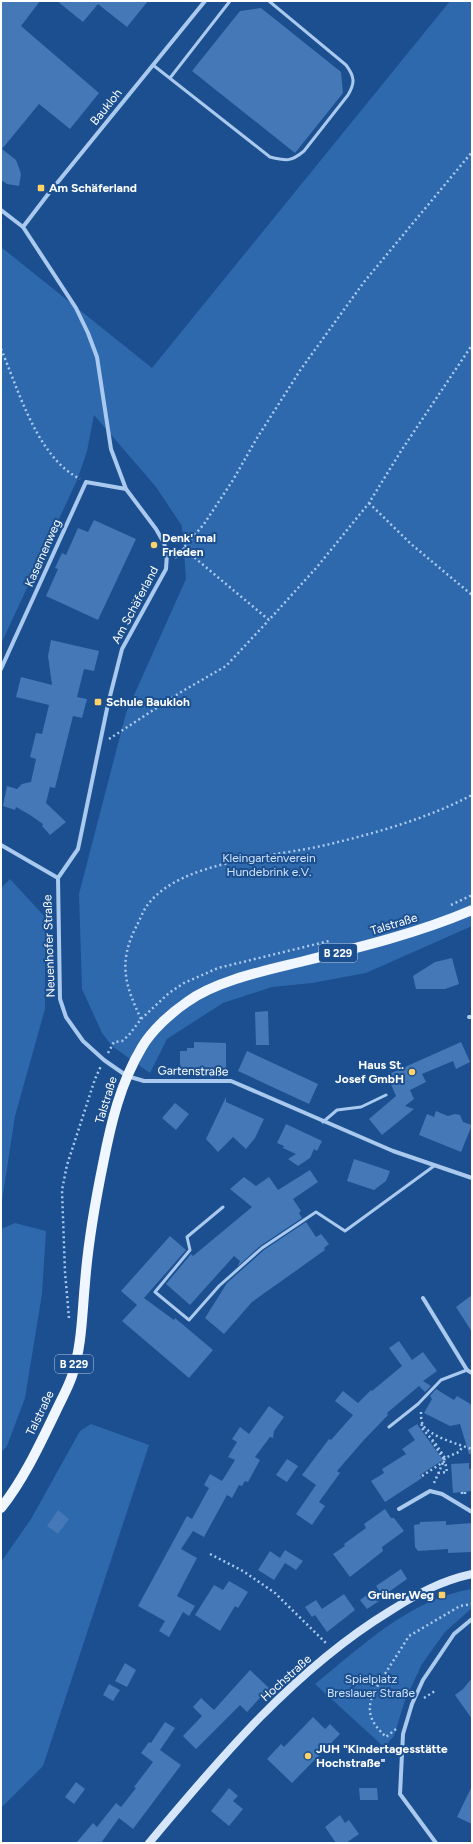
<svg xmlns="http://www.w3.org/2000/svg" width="473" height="1844" font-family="Figtree,sans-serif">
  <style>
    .green { fill: #2e69ad }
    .building { fill: #4478b7 }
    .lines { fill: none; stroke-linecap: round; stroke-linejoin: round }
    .path { stroke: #a9c9ee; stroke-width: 2.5; stroke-dasharray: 2 3; stroke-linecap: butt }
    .service { stroke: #a9c9ee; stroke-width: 3 }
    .minor { stroke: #a9c9ee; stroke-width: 4 }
    .secondary { stroke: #d6e6fa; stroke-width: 8 }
    .primary { stroke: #f0f6ff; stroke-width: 10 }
    .path-bridge { stroke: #a9c9ee; stroke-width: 2.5; stroke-dasharray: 2 3; stroke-linecap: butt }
    .poi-dot { fill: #ffd166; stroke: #1b4f8f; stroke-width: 1.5 }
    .labels { text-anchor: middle; stroke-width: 4; stroke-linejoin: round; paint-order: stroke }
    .shield { fill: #1b4f8f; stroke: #bbcadd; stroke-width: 1 }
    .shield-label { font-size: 11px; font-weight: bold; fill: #fff }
    .street-label { font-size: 12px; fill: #fff; stroke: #1b4f8f }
    .poi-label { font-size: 12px; font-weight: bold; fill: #fff; stroke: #1b4f8f; text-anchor: start }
    .park-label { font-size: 12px; fill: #cfe3fa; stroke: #1b4f8f }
  </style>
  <rect width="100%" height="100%" fill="#1b4f8f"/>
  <!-- green -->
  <path class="green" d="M450 1H472V926L366 973 312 983 272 987 223 1003 167 1039 150 1073 112 1046 102 1033 82 989 79 894 126 713 186 579 182 526 156 487 94 415 87 451 78 478 1 644V247L152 368Z
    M10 879 45 917V1009L15 1116 1 1207V888Z
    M15 1223 46 1231 42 1294 25 1398 7 1446 1 1453V1229Z
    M91 1424 149 1445 43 1766 1 1808V1562L31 1519 80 1431Z
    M472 1589V1608L445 1632 422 1664 405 1700 394 1736 384 1747 315 1684C362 1646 410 1599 472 1589Z"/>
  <!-- building -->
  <path class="building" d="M1 1H40L21 26 99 93 70 129 39 104 2 149 16 160 19 168 21 174 19 186 7 184 1 180Z
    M57 1H148L127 27 98 4 83 22Z
    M261 8 341 72 343 93 295 153 192 71 240 11Z
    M94 520 136 539 98 620 46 596 58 569 55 568 62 553 66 555 78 528 88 532Z
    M51 640 99 651 94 671 84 669 77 697 87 699 82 718 73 716 55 788 50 787 46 803 66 822 50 835 42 826 43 824 30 815 16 807 15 810 3 806 7 786 17 789 22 784 31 782 36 759 30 757 36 733 42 734 49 705 16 697 21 677 52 685 48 656Z
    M452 958 459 984 445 989H416L413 976 435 962Z
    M268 1011 269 1045H256L255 1012Z
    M194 1042 226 1043V1071H180V1051H187V1048H194Z
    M461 1042 470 1062 456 1069 453 1061 422 1074 426 1082 410 1090 414 1099 405 1106 414 1109 382 1135 369 1119 396 1096 387 1075Z
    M247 1051 318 1084 309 1104 238 1071Z
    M226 1097V1102L264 1119 255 1138 246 1149 233 1137 218 1152 206 1139Z
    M175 1103 189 1114 176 1130 162 1118Z
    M436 1111 448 1116 455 1114 460 1115 463 1122 472 1125 461 1152 419 1135 427 1114 434 1117Z
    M286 1124 322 1141 317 1151 314 1149 310 1158 298 1166 288 1159 296 1154 283 1148 284 1146 277 1143Z
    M354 1159 390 1171 386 1181 374 1190 347 1181Z
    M310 1170 318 1182 293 1199 301 1211 299 1213 302 1218 260 1246 238 1266 240 1261 234 1256 190 1305 166 1284 191 1254 193 1256 252 1207 230 1189 244 1177 256 1186 269 1177 278 1190Z
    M306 1222 316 1237 321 1234 329 1244 324 1248 325 1250 252 1302 224 1334 205 1318 227 1283 264 1250Z
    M170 1236 186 1250 144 1298 174 1320 175 1318 213 1350 189 1378 122 1321 137 1305 121 1291Z
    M472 1295V1332L456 1307Z
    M399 1341 412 1360 423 1352 437 1371 423 1381 431 1386 425 1392 419 1386 387 1413 388 1415 363 1441 337 1471 340 1473 319 1502 325 1506 312 1525 296 1514 316 1485 302 1475 329 1439 331 1440 353 1415 335 1401 343 1391 358 1403 371 1390 372 1391 402 1366 389 1348Z
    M436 1389 454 1400 457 1396 472 1405V1454H469L460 1424 450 1426 424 1413 432 1399 430 1396Z
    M269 1406 284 1417 274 1431 273 1438 270 1437 255 1457 260 1460 248 1482 245 1481 242 1486 239 1485 232 1498 227 1495 204 1537 193 1531 181 1549 197 1558 177 1596 195 1606 189 1616 183 1612 169 1637 159 1631 165 1621 138 1606 187 1516 192 1519 209 1488 204 1485 210 1474 222 1481 235 1460 228 1457 237 1442 232 1439 240 1427 249 1434Z
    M417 1424 443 1460 420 1475 422 1478 385 1502 371 1481 384 1473 382 1469 406 1454 402 1449 415 1440 408 1430Z
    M287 1459 298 1466 287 1482 276 1475Z
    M469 1463V1469L472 1468V1491L453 1493 451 1464Z
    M385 1509 391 1518H394L404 1531 382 1547 383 1551 350 1577 333 1554 345 1546 344 1544 366 1528 364 1524Z
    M58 1510 69 1519 58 1534 47 1526Z
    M446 1521V1525L472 1523V1552L448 1553V1549L418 1551 415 1547 414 1525 420 1524V1522Z
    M285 1550 303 1561 296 1570 285 1563 274 1580 258 1570 270 1551 280 1558Z
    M401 1569 407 1579 383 1596 376 1586Z
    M229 1581 248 1592 238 1608 235 1606 220 1631 195 1615 214 1585 223 1590Z
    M375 1589 382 1599 367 1609 360 1600Z
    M344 1594 355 1610 327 1632 315 1615 312 1617 305 1607 316 1600 322 1609Z
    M125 1663 136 1670 127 1687 115 1681Z
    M250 1670 269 1688 247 1712 240 1705 196 1749 183 1736 202 1716 193 1707 201 1698 214 1710Z
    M472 1678V1719L455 1695 463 1689Z
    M109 1684 120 1690 113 1701 103 1695Z
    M313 1717 325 1729 330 1724 340 1734 292 1783 267 1759 281 1744 284 1747Z
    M165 1722 175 1728 160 1750 181 1765 133 1829 119 1818 101 1843H76L93 1823 97 1827 116 1803 121 1807 136 1788 134 1787 153 1762 141 1753 149 1742 151 1743Z
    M76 1782 85 1789 74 1804 65 1797Z
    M472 1786V1824L457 1817Z
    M229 1788 238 1796 233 1801 243 1809 229 1826 211 1811Z
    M359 1788H377L378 1800H360Z
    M340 1815 345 1823 349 1820 359 1834 346 1843H336L325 1827Z"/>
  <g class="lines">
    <!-- path -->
    <path class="path" d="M1 349C19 391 37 457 80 479
      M369 503 411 544 472 595
      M183 548 269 620 317 567 369 503 401 451 472 345
      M175 558 204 524 233 480 257 438 301 369 364 282 472 152
      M109 739 181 692 226 666 269 620
      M451 905 472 895
      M141 1019C125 985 118 963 136 927 140 920 143 910 149 903 184 860 274 857 326 845 376 833 426 819 472 795
      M108 1053 114 1042 122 1041 129 1035 141 1019 169 993 184 983 218 968 329 941
      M69 1318 65 1272 62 1190 67 1165 95 1079 101 1066
      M421 1412C421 1416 421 1421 423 1425 429 1436 460 1445 472 1449
      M422 1424 421 1427 435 1443 445 1458
      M438 1473 447 1472 445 1461
      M434 1483 445 1458 459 1452 463 1446
      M462 1492V1494H465V1492
      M210 1554 243 1571 275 1593 326 1643
      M424 1698 435 1691
      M396 1729 386 1737C371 1722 366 1714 373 1693L409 1636 460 1606 472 1604"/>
    <!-- service -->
    <path class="service" d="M153 65 270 157C286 161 291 162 304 151L348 95C355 83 355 77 346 65L269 1
      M170 78 230 1
      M323 1122 337 1110 361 1107 386 1095
      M223 1207 187 1237 190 1250 155 1292 189 1320 219 1286 262 1248 316 1212 345 1231 434 1166
      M389 1427 418 1404 441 1380 467 1370"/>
    <!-- minor -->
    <path class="minor" d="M1 210 23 227 76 308 88 333 97 357 111 449 126 489 156 529 164 543 167 554 166 569 122 649 108 704 78 849 58 878
      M23 227 49 193 205 1
      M1 669 86 482 126 489
      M1 845 58 878
      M58 878 60 999 66 1017 83 1041 104 1060 127 1076 144 1081H231L393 1151 472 1178
      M469 1017H472
      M423 1298 467 1370 472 1373
      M399 1509 430 1491 442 1494 472 1512
      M436 1843 400 1794 403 1734 412 1704 423 1680 454 1634 472 1619"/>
    <!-- secondary -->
    <path class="secondary" d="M149 1843C219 1759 295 1669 390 1611 417 1594 440 1581 472 1574"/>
    <!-- primary -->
    <path class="primary" d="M1 1508C24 1479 40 1444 56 1411 61 1400 68 1388 72 1376 82 1346 82 1314 85 1283 88 1243 95 1203 103 1164 111 1123 120 1084 142 1047 152 1030 171 1013 187 1002 217 980 268 970 304 961 361 947 418 933 472 910"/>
    <!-- path-bridge -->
    <path class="path-bridge" d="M422 1476 445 1461 432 1441"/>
  </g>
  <!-- markers -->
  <g class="poi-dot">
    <rect x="37" y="184" width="8" height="8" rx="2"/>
    <circle cx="154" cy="545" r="4"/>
    <rect x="94" y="698" width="8" height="8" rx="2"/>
    <circle cx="412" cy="1072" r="4"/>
    <rect x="438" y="1591" width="8" height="8" rx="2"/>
    <circle cx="308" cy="1756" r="4"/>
  </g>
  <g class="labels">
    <!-- shield labels -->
    <g class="shield">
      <rect x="319" y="944" width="38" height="18" rx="3"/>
      <rect x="55" y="1355" width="38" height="18" rx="3"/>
    </g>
    <g class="shield-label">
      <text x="338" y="957">B 229</text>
      <text x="74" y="1368">B 229</text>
    </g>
    <!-- street labels -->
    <g class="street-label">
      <text transform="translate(106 107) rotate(-51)" y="4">Baukloh</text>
      <text transform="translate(43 553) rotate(-66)" y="4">Kasernenweg</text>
      <text transform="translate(135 605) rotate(-62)" y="4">Am Schäferland</text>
      <text transform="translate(394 924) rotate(-17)" y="4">Talstraße</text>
      <text transform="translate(49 946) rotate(-92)" y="4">Neuenhofer Straße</text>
      <text transform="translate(193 1071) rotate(1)" y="4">Gartenstraße</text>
      <text transform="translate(106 1100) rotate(-73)" y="4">Talstraße</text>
      <text transform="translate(40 1413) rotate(-64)" y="4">Talstraße</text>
      <text transform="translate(286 1678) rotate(-42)" y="4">Hochstraße</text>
    </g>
    <!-- poi labels -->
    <g class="poi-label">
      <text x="49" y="192">Am Schäferland</text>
      <text x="162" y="542">Denk' mal<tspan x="162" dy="14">Frieden</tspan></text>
      <text x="106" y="706">Schule Baukloh</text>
      <text x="404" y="1069" text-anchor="end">Haus St.<tspan x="404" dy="14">Josef GmbH</tspan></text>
      <text x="434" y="1599" text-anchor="end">Grüner Weg</text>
      <text x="316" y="1753">JUH "Kindertagesstätte<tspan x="316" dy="14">Hochstraße"</tspan></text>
    </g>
    <!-- park labels -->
    <g class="park-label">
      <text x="269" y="862">Kleingartenverein<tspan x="269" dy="14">Hundebrink e.V.</tspan></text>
      <text x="371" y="1683">Spielplatz<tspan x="371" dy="14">Breslauer Straße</tspan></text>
    </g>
  </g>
  <!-- border -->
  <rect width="473" height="1844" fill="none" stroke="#ffffff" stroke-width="4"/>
</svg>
